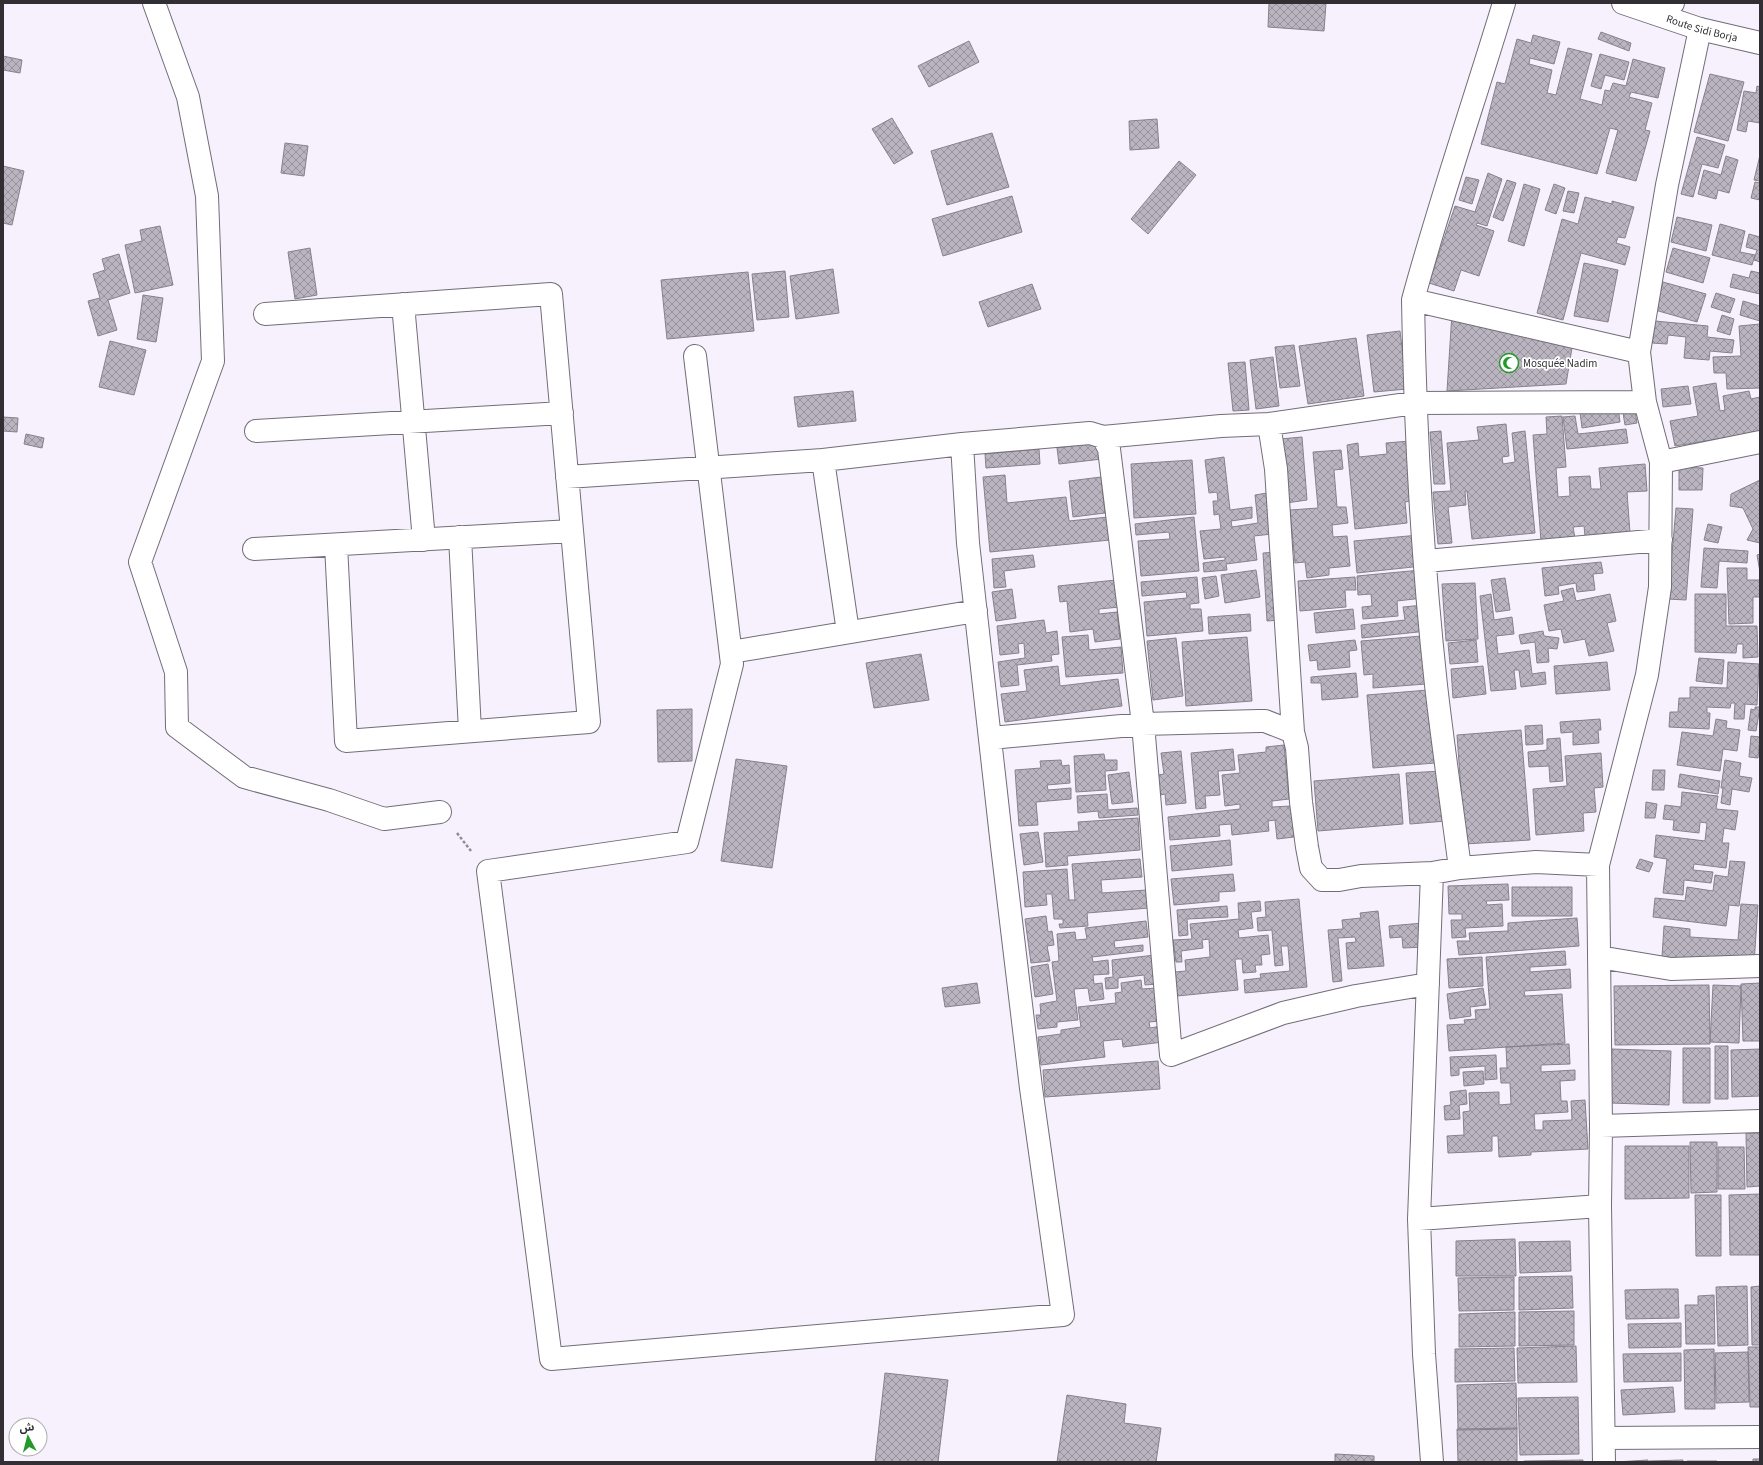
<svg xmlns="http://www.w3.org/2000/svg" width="1763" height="1465" font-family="'Source Sans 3','Noto Sans Arabic',sans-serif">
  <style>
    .building { fill: url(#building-cross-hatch); stroke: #86828c }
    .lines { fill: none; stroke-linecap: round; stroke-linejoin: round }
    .street-casing { stroke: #726d77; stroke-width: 24 }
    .secondary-casing { stroke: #726d77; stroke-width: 24 }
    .path { stroke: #908d95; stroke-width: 2.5; stroke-dasharray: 3 2; stroke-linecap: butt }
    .street { stroke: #fff; stroke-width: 22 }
    .secondary { stroke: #fff; stroke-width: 22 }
    .labels { text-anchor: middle; stroke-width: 3.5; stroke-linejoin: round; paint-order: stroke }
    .street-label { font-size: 11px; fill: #312f33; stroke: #fff }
    .poi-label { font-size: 11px; fill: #312f33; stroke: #fff; text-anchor: start }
  </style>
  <defs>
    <pattern id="building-cross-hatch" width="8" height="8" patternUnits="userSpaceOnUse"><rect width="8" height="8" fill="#b9b4bf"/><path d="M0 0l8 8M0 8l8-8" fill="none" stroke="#97939c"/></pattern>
  </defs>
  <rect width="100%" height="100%" fill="#f6f1fd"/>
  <!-- building -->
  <path class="building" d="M1269 3H1326L1324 31 1268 27Z
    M1601 32 1631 43 1629 51 1598 39Z
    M1533 35 1560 42 1554 64 1530 58 1529 64 1552 70 1547 93 1556 95 1568 48 1592 54 1580 99 1602 105 1605 90 1610 91 1613 83 1626 86 1633 59 1665 68 1658 98 1631 92 1629 97 1652 103 1645 130 1650 131 1636 181 1606 173 1618 130 1610 128 1597 174 1481 144 1497 82 1505 84 1517 39 1531 43Z
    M969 41 979 62 929 87 918 66Z
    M1600 54 1629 62 1624 80 1605 75 1601 89 1591 86Z
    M3 56 22 60 20 73 3 70Z
    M1710 74 1744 82 1728 141 1694 132Z
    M1757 86 1760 87V123L1748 121 1746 132 1737 130 1744 91 1756 93Z
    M892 118 913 153 894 164 872 129Z
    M1157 119 1159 148 1130 150 1129 121Z
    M992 133 1009 187 947 205 931 151Z
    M1697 137 1725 145 1718 168 1702 164 1693 197 1681 194Z
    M285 143 308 146 304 176 281 173Z
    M1760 155V181L1754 180Z
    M1726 156 1738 160 1729 193 1718 190 1716 199 1698 194 1704 170 1721 175Z
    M1179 161 1196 175 1148 234 1131 219Z
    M3 166 24 171 12 225 3 223Z
    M1488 173 1502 179 1487 226 1477 223 1476 225 1494 231 1479 276 1461 270 1454 291 1429 283 1455 206 1475 212Z
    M1466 177 1479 180 1472 204 1459 200Z
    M1507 180 1516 183 1503 221 1493 217Z
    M1755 182 1760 183V200L1751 198Z
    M1524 184 1540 189 1524 246 1508 241Z
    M1554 184 1565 188 1556 214 1545 210Z
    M1568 191 1579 193 1574 213 1563 211Z
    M1012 196 1022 232 943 256 932 219Z
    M1585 197 1612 204V201L1634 207 1625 238 1618 237 1616 243 1630 247 1625 265 1581 253 1563 320 1537 313 1562 219 1578 224Z
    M1677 217 1712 225 1706 251 1671 242Z
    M1720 224 1745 231 1740 252 1755 255 1752 265 1712 255Z
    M160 226 173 285 135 293 125 245 142 241 140 230Z
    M1749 234 1760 237V262L1754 260 1757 250 1746 247Z
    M310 248 317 295 295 299 288 252Z
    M1673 248 1710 258 1703 283 1666 272Z
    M119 254 130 293 108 300 117 330 98 336 88 301 100 298 93 274 105 270 102 259Z
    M1584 263 1618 270 1608 322 1574 316Z
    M833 269 839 313 796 319 790 276Z
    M785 271 789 317 757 320 752 274Z
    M1751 271 1760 273V294L1730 287 1733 274 1749 278Z
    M748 272 754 331 667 339 661 280Z
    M1663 282 1706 294 1697 322 1655 310Z
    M1032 284 1041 309 988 327 979 302Z
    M1716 293 1735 299 1730 313 1711 307Z
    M143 295 163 298 156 342 137 339Z
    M1743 301 1760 306V321L1740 315Z
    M1452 313 1573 342 1566 384 1447 391Z
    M1722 315 1734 319 1730 335 1717 331Z
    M1655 321 1708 326 1707 337 1734 340 1732 353 1710 351 1709 360 1684 358 1686 337 1668 335 1667 344 1652 343Z
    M1760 324V388L1727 389 1726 373H1714L1713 357 1741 356 1739 326Z
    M1400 331 1407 389 1374 392 1367 335Z
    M1356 338 1364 396 1308 404 1299 346Z
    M110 341 146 350 134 395 99 387Z
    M1294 345 1300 386 1280 388 1275 347Z
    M1273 357 1279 406 1256 409 1250 360Z
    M1245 362 1249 410 1233 411 1228 363Z
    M1716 383 1720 411 1725 410 1723 396 1749 391 1751 399 1760 397V432L1675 446 1670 421 1698 416 1693 387Z
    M1688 386 1691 404 1663 407 1661 389Z
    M853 391 856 421 798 427 794 397Z
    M1618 406 1620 422 1582 428 1580 412Z
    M1634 406 1637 423 1625 425 1622 407Z
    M1562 416 1566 467 1556 468 1558 497 1570 496 1569 477 1590 476 1591 489H1601L1599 468 1645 464 1647 491 1627 492 1630 533 1585 536 1584 526 1573 527 1575 538 1541 541 1533 435 1547 434 1546 417Z
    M1575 416 1578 434 1626 429 1628 443 1567 449 1563 417Z
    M3 417 18 418 17 432 3 431Z
    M1506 424 1509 456 1502 457 1503 464 1515 462 1512 433 1525 431 1535 533 1472 539 1467 491H1465L1466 505 1448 507 1452 543 1438 544 1433 492 1451 491 1447 443 1479 440 1477 427Z
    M1441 431 1445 484H1434L1430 432Z
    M26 434 44 438 42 448 24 444Z
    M1302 437 1307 500 1286 503 1280 439Z
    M1410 441 1416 500 1405 502 1407 523 1355 529 1347 445 1358 443 1359 457 1387 454 1386 443Z
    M1100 442 1102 459 1059 464 1057 448Z
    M1039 449 1040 464 986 468 985 454Z
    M1341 450 1343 469 1334 470 1337 507H1346L1348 523 1332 525 1333 537 1347 536 1350 566 1329 568V575L1307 578 1305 562 1295 563 1290 510 1318 508 1313 452Z
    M1224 457 1230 510 1252 507V518L1231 521 1232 527 1258 523 1255 495 1267 493 1272 534 1254 536 1257 560 1226 564 1227 570 1204 572 1203 563 1225 560V557L1204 559 1200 531 1221 529 1219 514 1214 515 1213 501H1218L1217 492 1209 493 1205 460Z
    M1192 460 1196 514 1134 518 1131 464Z
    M1679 467 1703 468 1702 490H1679Z
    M1005 475 1007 503 1066 497 1069 521 1108 517 1110 540 990 552 983 477Z
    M1101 477 1105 513 1073 517 1069 481Z
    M1760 480V543L1747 540 1753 529 1743 508 1730 506 1731 494Z
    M1676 508 1693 509 1686 600 1668 599Z
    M1194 517 1199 571 1141 576 1138 541 1170 539 1169 532 1136 535 1135 524Z
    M1708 524 1722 527 1718 543 1704 540Z
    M1419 535 1422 566 1357 573 1354 541Z
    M1704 548 1748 551 1747 563 1719 561 1717 588 1701 587Z
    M1276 552 1280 620 1267 621 1263 553Z
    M1760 554V572L1757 555Z
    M1033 555 1035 567 1004 571 1006 587 994 588 992 559Z
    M1601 562 1603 573 1593 574 1595 590 1577 592 1576 583 1558 586 1559 594 1545 596 1542 568Z
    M1727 568H1747V580H1760V597H1753V623L1729 624Z
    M1256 570 1260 597 1225 603 1221 575Z
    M1421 570 1423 598 1397 601 1398 616 1363 619 1362 607 1372 606 1371 594 1358 595 1357 576Z
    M1216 576 1219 596 1205 599 1202 578Z
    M1197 577 1199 603 1190 604V609H1201L1203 631 1147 636 1144 602 1187 598 1186 592 1142 596 1141 582Z
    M1355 577 1356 590H1345L1346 607 1300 611 1298 581Z
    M1505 578 1510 610 1496 612 1491 580Z
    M1116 580 1120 607 1099 609V614L1117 612 1120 639 1095 642 1093 629 1070 632 1067 601 1060 602 1058 586Z
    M1475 583 1478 639 1446 641 1442 584Z
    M1573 588 1576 601 1610 594 1616 621 1607 623 1614 651 1589 656 1585 639 1564 643 1561 629 1549 631 1544 605 1564 601 1561 591Z
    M1012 589 1016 618 996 621 992 592Z
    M1491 594 1494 620 1512 617 1514 634 1496 636 1498 654 1529 650 1532 674 1545 672 1546 684 1521 687 1519 670H1514L1516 689 1491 691 1480 596Z
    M1695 594H1726V626H1757L1758 657 1743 658V644H1737L1736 653 1695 652Z
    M1424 605 1427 631 1362 638 1361 625 1405 620 1403 607Z
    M1353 609 1355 629 1316 633 1314 613Z
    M1250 614 1251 631 1209 634 1208 617Z
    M1044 620 1046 633 1057 631 1059 654 1051 655 1052 661 1017 665 1019 685 1001 687 998 662 1025 658 1024 643 1018 644 1019 653 1000 655 997 626Z
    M1543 631 1544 636 1559 638 1557 649 1548 648 1549 662 1537 663 1535 642 1521 644 1519 635Z
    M1088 635 1089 650 1121 647 1123 673 1066 677 1062 637Z
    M1422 636 1426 684 1373 688V674L1364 675 1361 641Z
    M1247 637 1252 701 1186 706 1182 642Z
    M1176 638 1183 696 1153 700 1147 641Z
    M1355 640 1357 650 1349 651 1350 667 1318 670 1317 660 1310 661 1308 645Z
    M1476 640 1478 662 1450 664 1448 643Z
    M921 654 929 700 874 708 866 663Z
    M1699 658 1724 660 1722 684 1696 681Z
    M1607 662 1610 690 1556 694 1554 666Z
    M1728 662 1759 664 1757 705 1745 704 1744 719H1734L1735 703H1731L1730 708 1707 707V713H1710L1709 729 1669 727 1670 712H1678L1679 698H1690V687L1727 688Z
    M1058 666 1060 686 1118 679 1122 706 1005 722 1001 694 1027 691 1024 670Z
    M1483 666 1486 694 1453 698 1451 669Z
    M1356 673 1358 697 1322 700 1321 683H1311V677Z
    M1428 690 1435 763 1373 768 1367 695Z
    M1755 707H1760L1756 731 1748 730 1751 709 1755 710Z
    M692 709V761L658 762 657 710Z
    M1600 719 1601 730H1598L1599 743 1573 745V732L1561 733 1560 722Z
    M1716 719 1727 721 1726 728 1740 730 1737 751 1723 749 1720 771 1677 765 1682 732 1713 736Z
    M1542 725 1543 744 1526 745 1525 726Z
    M1521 730 1530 840 1465 844 1457 735Z
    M1751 736 1760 737 1758 758 1749 757Z
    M1560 738 1563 781 1550 782 1549 766 1529 767 1528 752 1547 750V739Z
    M1284 745 1289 799 1272 801V807L1291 806 1294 837 1277 839 1275 820 1268 821 1269 831 1232 835 1231 824 1219 825 1220 836 1170 840 1168 817 1240 809V804L1225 806 1222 775 1240 773 1238 755 1266 752V747Z
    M1233 749 1235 770 1218 771 1220 795 1205 796 1206 808 1196 809 1191 753Z
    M1181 751 1186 803 1166 805 1165 794 1160 795 1158 775 1164 774 1161 753Z
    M1601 753 1603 787 1594 788 1596 812 1583 813 1584 831 1536 835 1533 789 1567 786 1565 756Z
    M1104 754 1105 760H1117V770L1105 771 1106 790 1076 792 1074 756Z
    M736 759 787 766 772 868 721 861Z
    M1061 760 1062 766 1069 765 1070 783 1047 785 1048 790 1071 788V799L1036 802 1038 825 1019 826 1015 770 1041 768 1040 761Z
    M1725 760 1741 763 1739 776 1752 778 1749 792 1732 789 1730 805 1721 803 1723 788H1721Z
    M1653 770H1665L1664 790H1652Z
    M1442 771 1446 821 1410 824 1406 773Z
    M1129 772 1133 802 1112 804 1108 775Z
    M1399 774 1403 824 1318 831 1314 781Z
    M1680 774 1720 781 1718 794 1678 787Z
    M1682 792 1718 796 1716 809 1738 811 1735 830 1724 828 1722 843H1729L1726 868 1694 864 1693 870 1713 872 1711 883 1684 880 1683 895 1663 893 1667 859 1654 857 1656 835 1705 841 1707 823 1700 822 1699 833 1673 830 1674 820 1663 819 1665 805 1681 807Z
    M1107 794 1108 810 1137 808 1138 815 1099 818 1098 811 1078 813 1077 796Z
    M1646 802 1657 804 1655 818H1645Z
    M1138 818 1140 850 1067 856 1068 865 1046 867 1044 833 1079 831 1078 822Z
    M1038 832 1043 862 1024 865 1020 834Z
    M1230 840 1232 865 1172 871 1170 846Z
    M1140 859 1142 877 1101 880 1102 893 1147 890 1149 908 1087 913 1088 926 1060 928 1059 924H1063V919H1054L1052 894H1046L1047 905 1025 907 1023 872 1067 869 1069 900H1075L1072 864Z
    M1640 859 1653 863 1649 872 1636 868Z
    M1730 861 1745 862 1739 906 1729 905 1726 926 1653 917 1655 898 1685 901 1687 887 1713 891 1715 875 1728 877Z
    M1233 874 1235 891 1219 892V901L1174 905 1171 879Z
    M1508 884 1509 900 1486 901 1487 905 1502 904 1503 926 1465 928 1466 937 1452 938 1451 920H1462V914H1449L1448 886Z
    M1512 887H1572V916H1512Z
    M1299 899 1307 987 1245 993 1244 980 1261 978 1260 974 1290 971 1288 946H1281L1283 965 1275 966 1272 930 1258 931 1257 918 1266 917 1265 902Z
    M1260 901 1261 911 1251 912 1253 928 1238 930 1239 938 1268 935 1270 954 1261 955 1262 965H1255L1256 972 1243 973 1242 959H1235L1238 990 1177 996 1175 972 1186 971 1185 960 1210 957 1209 939 1202 940 1203 948 1181 951 1182 962H1176L1173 940 1192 939 1190 924 1239 919 1238 903Z
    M1741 904 1758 905 1754 964 1662 957 1664 926 1690 929V937L1738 940Z
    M1227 906 1228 917 1187 919 1188 935 1179 936 1177 910Z
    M1378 911 1384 966 1348 969 1346 943 1356 942 1355 937 1338 938 1342 981 1333 982 1328 930 1343 929 1342 920 1361 918 1360 913Z
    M1046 916 1048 932 1052 931 1054 945 1047 946 1050 961 1031 963 1025 919Z
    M1577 918 1579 946 1459 955 1457 941H1470L1469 933 1508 931V923Z
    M1146 921 1148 937 1114 941 1115 948 1143 945V951L1092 957 1093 962 1108 960 1109 974 1093 975 1094 984 1102 983 1104 999 1090 1001 1088 988 1074 989 1078 1020 1057 1022V1027L1038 1029 1036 1015H1041L1040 1004 1057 1001 1052 962 1059 961 1057 934 1075 932 1076 940 1087 939 1085 928Z
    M1423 923 1425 947 1403 948 1402 937 1390 938 1389 926Z
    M1565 951 1566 965 1530 967V972L1570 969 1571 988 1524 991 1525 996 1562 994 1565 1043 1449 1051 1447 1025 1465 1024 1464 1020 1476 1019 1475 1010 1490 1009 1486 957Z
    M1155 955 1158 984 1145 985 1144 975 1118 978V988L1106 989 1105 978 1113 977 1112 960Z
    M1482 957 1483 986 1449 988 1447 959Z
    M1048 964 1053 994 1035 997 1031 967Z
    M1141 980 1142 989 1156 988 1160 1021 1149 1022 1150 1028 1161 1026 1163 1042 1123 1047 1122 1039 1103 1041 1105 1057 1041 1065 1038 1037 1061 1034V1030L1081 1027 1078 1007 1116 1003 1115 993 1122 992 1121 983Z
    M977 983 980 1003 945 1007 942 988Z
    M1760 983V1041H1743L1741 984Z
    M1709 985 1710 1044 1615 1045 1614 986Z
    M1713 985 1741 986 1739 1043 1710 1042Z
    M1483 988 1486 1005 1470 1007 1471 1016 1450 1019 1447 994Z
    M1569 1044 1570 1064 1541 1065V1072L1575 1070V1080L1560 1081 1561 1101H1567L1568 1112 1534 1114 1535 1130H1543V1121L1572 1120 1571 1101 1585 1100 1588 1149 1531 1152V1155L1499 1157 1498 1136H1492V1151L1448 1153 1447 1136 1464 1135 1463 1112 1470 1111 1469 1093 1499 1092V1105L1511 1104 1510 1083H1501L1500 1068H1507L1506 1047Z
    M1715 1046H1728V1099H1715Z
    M1683 1048H1710V1103H1683Z
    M1612 1049 1671 1051 1669 1105 1610 1103Z
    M1760 1049V1096L1732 1097 1731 1050Z
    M1496 1055 1497 1079 1485 1080V1066L1459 1068V1075L1451 1076 1450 1057Z
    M1158 1061 1160 1089 1045 1097 1043 1070Z
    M1483 1071 1484 1084 1464 1086 1463 1072Z
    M1466 1090 1467 1104 1459 1105 1460 1119 1445 1120 1444 1106 1451 1105 1450 1092Z
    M1746 1133H1760V1186L1747 1187Z
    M1690 1142H1717V1192L1691 1193Z
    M1625 1146H1689V1198L1625 1199Z
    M1718 1147H1744L1745 1189H1718Z
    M1760 1194V1255H1730L1729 1195Z
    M1695 1195H1721V1256H1696Z
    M1515 1239 1516 1276H1456V1241Z
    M1570 1241 1571 1271 1520 1273 1519 1242Z
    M1572 1276 1573 1308 1519 1310V1277Z
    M1514 1277V1310L1459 1311 1458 1278Z
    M1747 1286 1748 1345 1718 1346 1716 1287Z
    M1760 1286V1345H1752L1751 1287Z
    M1664 1289H1678L1679 1318 1626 1319 1625 1290Z
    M1714 1295 1715 1344H1686L1685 1305H1698V1296Z
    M1574 1311V1345L1519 1346V1312Z
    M1515 1312V1346L1459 1347V1314Z
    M1681 1323V1347L1629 1348 1628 1324Z
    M1576 1346 1577 1382 1518 1383 1517 1348Z
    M1748 1347H1760V1407H1750Z
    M1514 1348 1515 1381 1455 1382V1349Z
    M1714 1349 1715 1409H1685L1684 1350Z
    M1748 1352 1749 1402 1716 1403 1715 1353Z
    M1681 1353V1381L1624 1382 1623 1354Z
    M885 1373 948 1380 938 1462H875Z
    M1516 1383 1517 1429 1458 1430 1457 1385Z
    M1673 1387 1675 1412 1623 1415 1621 1390Z
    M1067 1395 1126 1404 1124 1423 1161 1428 1156 1462H1057Z
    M1578 1397 1579 1454 1520 1455 1518 1398Z
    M1517 1428V1462H1458L1457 1429Z
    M1335 1454 1374 1456V1462H1335Z
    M1753 1459H1760V1462H1753Z
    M1583 1460V1462H1524V1461Z
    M1648 1460V1462H1616Z
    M1683 1460V1462H1649V1461Z
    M1687 1461H1717V1462H1687Z"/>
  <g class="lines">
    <defs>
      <path id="street" d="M154 3 188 97 207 196 213 361 140 562 176 672 177 727 244 777 329 800 384 819 440 812
        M1654 13 1673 3
        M1413 300C1440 200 1474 102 1504 3
        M403 304 424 540
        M265 314 551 294 589 722 346 741 336 545
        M695 356 732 664 687 842 488 871 551 1359 1063 1315 1031 1088 1002 846 968 543 962 444
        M256 431 562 413
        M1103 437 1109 449 1143 724 1171 1055 1283 1013 1356 996 1428 984
        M823 460 848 632
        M1661 462 1760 442
        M567 477 823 460 962 444 1090 433 1103 437 1221 426 1269 424
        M460 537 470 731
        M254 549 572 531
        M1426 561 1661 540
        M731 652 976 611
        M1293 732 1276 469 1269 424 1414 403 1645 402
        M991 738 1143 724 1259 721H1265L1293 732 1297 748 1301 802 1307 847 1311 868 1322 880H1339L1361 876 1432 873
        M1460 868C1452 807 1443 746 1436 685 1422 557 1415 428 1413 300L1639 352
        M1599 957 1671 969 1760 966
        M1601 1126 1760 1121
        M1419 1219 1600 1206
        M1604 1438 1760 1437
        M1432 1462 1424 1354 1419 1219 1432 873 1460 868 1536 862 1598 865
        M1604 1462 1600 1206 1601 1126 1598 865 1647 675 1660 587 1661 462 1645 402 1639 352 1667 185 1700 29"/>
      <g id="secondary">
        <path id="s1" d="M1623 3 1700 29 1760 43"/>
      </g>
    </defs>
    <!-- street casing -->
    <use href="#street" class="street-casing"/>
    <!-- secondary casing -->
    <use href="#secondary" class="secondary-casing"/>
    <!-- path -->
    <path class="path" d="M457 833 471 851"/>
    <!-- street -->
    <use href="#street" class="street"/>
    <!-- secondary -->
    <use href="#secondary" class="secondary"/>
  </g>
  <!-- icons -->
  <defs>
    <symbol id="mosque-ring" viewBox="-11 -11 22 22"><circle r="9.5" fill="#fff" stroke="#23992a" stroke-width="1.5"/><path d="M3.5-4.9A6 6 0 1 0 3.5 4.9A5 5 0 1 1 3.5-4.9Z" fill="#23992a"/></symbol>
  </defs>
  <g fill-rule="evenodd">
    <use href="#mosque-ring" x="1498" y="352" width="22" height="22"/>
  </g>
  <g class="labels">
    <!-- street labels -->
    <g class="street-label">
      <text dy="4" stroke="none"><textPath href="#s1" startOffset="83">Route Sidi Borja</textPath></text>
    </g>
    <!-- poi labels -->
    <g class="poi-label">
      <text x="1523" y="367">Mosquée Nadim</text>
    </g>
  </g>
  <!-- border -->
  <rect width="1763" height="1465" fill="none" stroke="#312f33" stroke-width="8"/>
  <!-- north arrow -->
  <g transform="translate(28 1437) rotate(353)"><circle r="19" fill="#ffffff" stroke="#adacad"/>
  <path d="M0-3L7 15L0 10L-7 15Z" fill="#23992a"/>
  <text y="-6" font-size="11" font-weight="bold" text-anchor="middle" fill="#312f33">ش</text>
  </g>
</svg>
